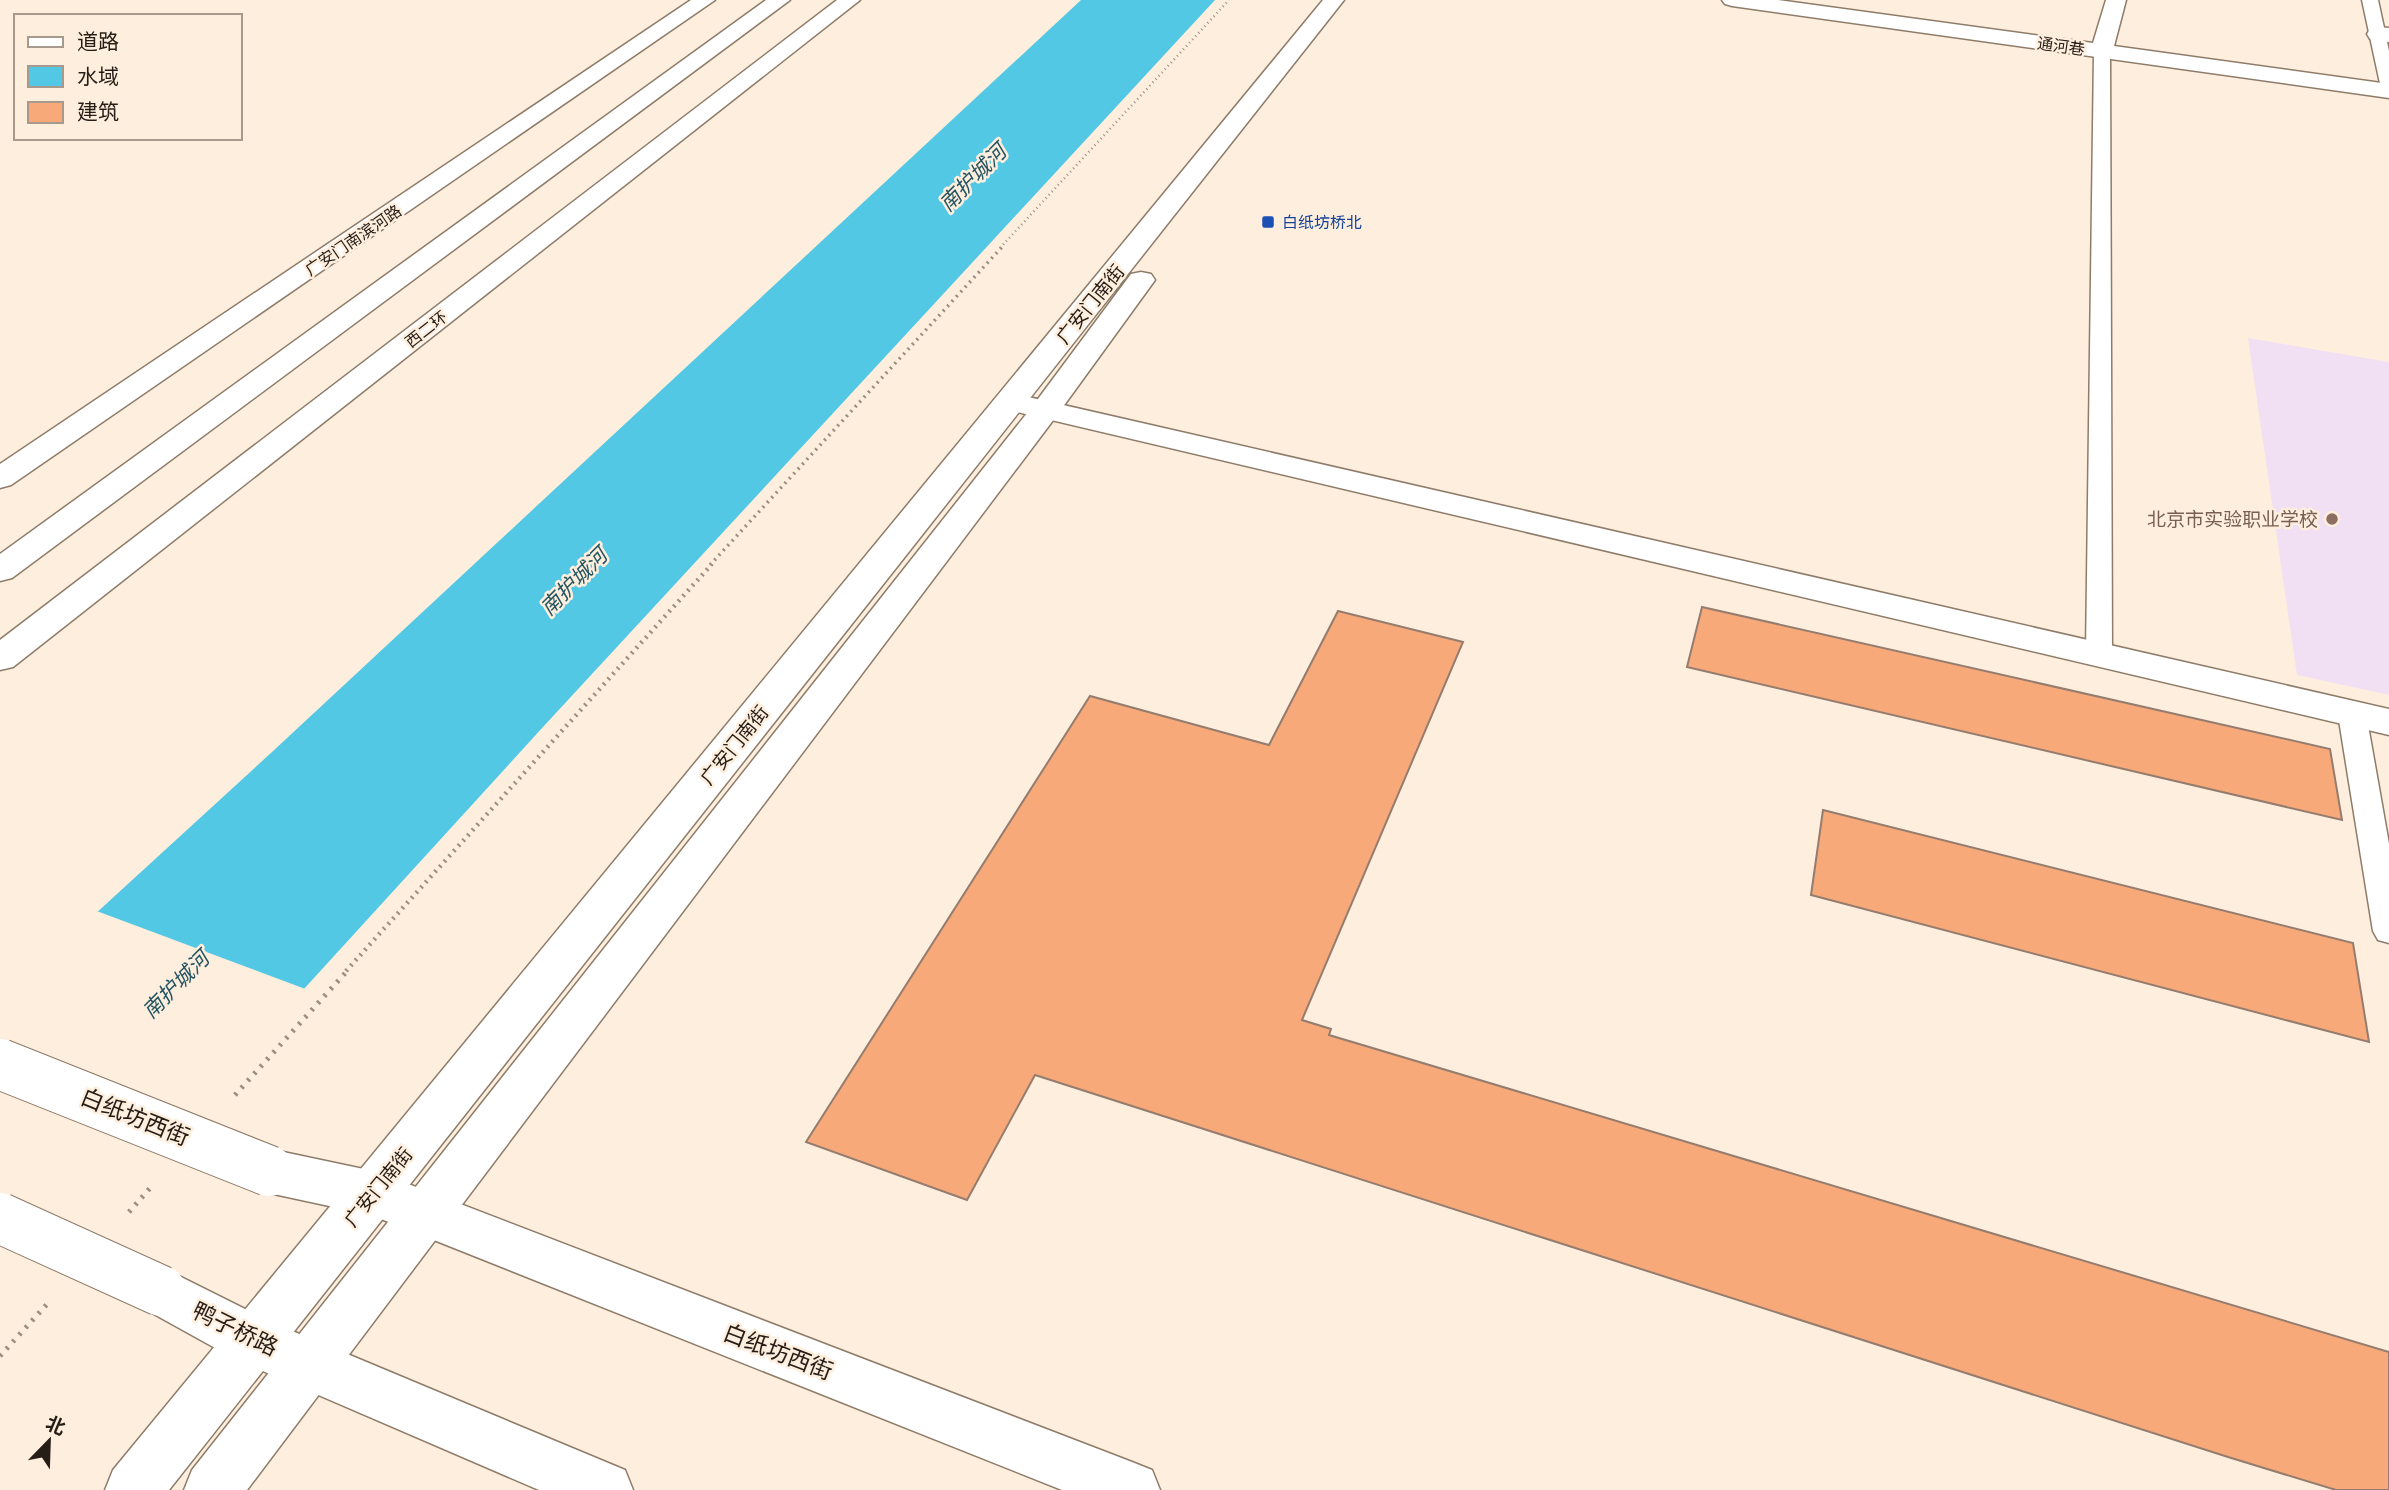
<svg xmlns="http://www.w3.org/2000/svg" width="2389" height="1490" font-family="'IBM Plex Sans','Noto Sans SC',sans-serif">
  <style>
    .education { fill: #f1e0f3 }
    .water { fill: #52c8e5 }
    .pier { fill: #feeedd }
    .building { fill: #f8a979; stroke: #947c6e; stroke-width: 2 }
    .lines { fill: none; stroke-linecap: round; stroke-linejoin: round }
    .service-casing { stroke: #8e7c69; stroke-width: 3 }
    .minor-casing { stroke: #8e7c69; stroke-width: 3 }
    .tertiary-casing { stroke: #8e7c69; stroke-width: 3 }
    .secondary-casing { stroke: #8e7c69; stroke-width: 3 }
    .trunk-casing { stroke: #8e7c69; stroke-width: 3 }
    .path-far3 { stroke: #9b8e82; stroke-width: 2.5; stroke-dasharray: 1 3.5; stroke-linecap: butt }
    .path-far2 { stroke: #9b8e82; stroke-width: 3.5; stroke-dasharray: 2 4.5; stroke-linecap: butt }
    .path-far1 { stroke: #9b8e82; stroke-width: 4.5; stroke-dasharray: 2 5; stroke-linecap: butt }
    .path { stroke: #9b8e82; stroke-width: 5; stroke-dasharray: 2.5 7; stroke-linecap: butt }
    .service { fill: #fff; fill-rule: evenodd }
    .minor { fill: #fff; fill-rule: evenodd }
    .tertiary { fill: #fff; fill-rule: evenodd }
    .secondary { fill: #fff; fill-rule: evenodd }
    .trunk { fill: #fff; fill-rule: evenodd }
    .secondary-bridge-casing { stroke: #8e7c69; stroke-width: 52; stroke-linecap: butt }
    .secondary-bridge { stroke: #fff; stroke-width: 50 }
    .transit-dot { fill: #1a4fb4; stroke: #feeedd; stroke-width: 2.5 }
    .education-dot { fill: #8d6e63; stroke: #feeedd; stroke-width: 2.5 }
    .labels { text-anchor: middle; stroke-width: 5; stroke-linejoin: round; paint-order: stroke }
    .far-street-label { font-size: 16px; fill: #251d16; stroke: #feeedd }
    .far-transit-label { font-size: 16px; fill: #164399; stroke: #feeedd; text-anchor: start }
    .street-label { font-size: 19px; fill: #251d16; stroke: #feeedd }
    .education-label { font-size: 19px; fill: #785e54; stroke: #feeedd; text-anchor: end }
    .water-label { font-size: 21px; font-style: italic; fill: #225461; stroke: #feeedd }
    .near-street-label { font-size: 23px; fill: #251d16; stroke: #feeedd }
  </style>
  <rect width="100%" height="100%" fill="#feeedd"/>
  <!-- education -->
  <path class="education" d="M2248 338 2389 362V695L2297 675Z"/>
  <!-- water -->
  <path class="water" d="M1081 0H1215L543 727 0 1322V1001L272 752Z"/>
  <!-- pier -->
  <path class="pier" d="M94 910 308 990 0 1325V996Z"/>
  <!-- building -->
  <path class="building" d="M1702 607 2330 749 2342 820 1687 667Z
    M1338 611 1463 642 1302 1020 1331 1029 1329 1035 2389 1352V1490H2336L2228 1457 1035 1075 967 1200 806 1142 1090 696 1269 745Z
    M1823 810 2353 943 2369 1042 1811 895Z"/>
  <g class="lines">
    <defs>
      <path id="service" d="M2362 0H2378L2389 51V93L2381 88Z
        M2102 46 2110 51 2112 652 2108 658 2099 661 2090 658 2086 652 2094 51Z
        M2352 704 2362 707 2366 714 2389 844V943L2378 940 2373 931 2338 714 2342 707Z"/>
      <path id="minor" d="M1722 0H1778L2093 43 2106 0H2126L2114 46 2389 84V98L1732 6 1725 4Z
        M2378 27 2389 28V42L2370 39 2367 34 2370 29Z
        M1011 393 2389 709V735L1000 408 996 402 1000 396Z"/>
      <path id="tertiary" d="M691 0H715L11 485 0 488V464Z
        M1323 0H1344L169 1490H105L113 1470Z
        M1141 272 1151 274 1155 280 1057 415 247 1490H184L192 1470 1035 403 1131 274Z"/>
      <path id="secondary" d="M269 1149 373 1171 390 1177 1132 1462 1152 1470 1160 1490H1062L371 1215 269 1193 252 1186 245 1171 252 1156Z
        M161 1267 273 1323 625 1470 633 1490H539L235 1359 143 1308 135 1291 143 1274Z"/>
      <path id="trunk" d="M766 0H790L12 578 0 581V554Z
        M837 0H860L13 667 0 670V640Z"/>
    </defs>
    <!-- service casing -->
    <use href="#service" class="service-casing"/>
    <!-- minor casing -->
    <use href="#minor" class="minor-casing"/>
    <!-- tertiary casing -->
    <use href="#tertiary" class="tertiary-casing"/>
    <!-- secondary casing -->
    <use href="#secondary" class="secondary-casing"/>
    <!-- trunk casing -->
    <use href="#trunk" class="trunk-casing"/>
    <!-- path-far3 -->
    <path class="path-far3" d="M1000 248 1229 0"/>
    <!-- path-far2 -->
    <path class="path-far2" d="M710 565 1002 247"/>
    <!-- path-far1 -->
    <path class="path-far1" d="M346 971 712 564"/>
    <!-- path -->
    <path class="path" d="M235 1095 348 970
      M129 1212 151 1187
      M0 1356 49 1302"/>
    <!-- service -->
    <use href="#service" class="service"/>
    <!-- minor -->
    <use href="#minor" class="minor"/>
    <!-- tertiary -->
    <use href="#tertiary" class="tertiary"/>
    <!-- secondary -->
    <use href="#secondary" class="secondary"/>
    <!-- trunk -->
    <use href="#trunk" class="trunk"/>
    <defs>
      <path id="secondary-bridge" d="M0 1064 269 1171
        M0 1218 161 1291"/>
    </defs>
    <!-- secondary-bridge casing -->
    <use href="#secondary-bridge" class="secondary-bridge-casing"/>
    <!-- secondary-bridge -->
    <use href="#secondary-bridge" class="secondary-bridge"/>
  </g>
  <!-- markers -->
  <rect class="transit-dot" x="1261" y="215" width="14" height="14" rx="3.5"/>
  <circle class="education-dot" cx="2332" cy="519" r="7"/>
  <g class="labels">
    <!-- far-street labels -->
    <g class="far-street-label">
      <text transform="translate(2061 46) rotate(8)" y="6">通河巷</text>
      <text transform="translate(353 240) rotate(-34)" y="6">广安门南滨河路</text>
      <text transform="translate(426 329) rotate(-38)" y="6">西二环</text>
    </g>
    <!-- far-transit labels -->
    <g class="far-transit-label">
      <text x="1282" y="228">白纸坊桥北</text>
    </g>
    <!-- street labels -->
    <g class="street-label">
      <text transform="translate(1090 304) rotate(-51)" y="7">广安门南街</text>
      <text transform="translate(734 745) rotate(-51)" y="7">广安门南街</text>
      <text transform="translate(378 1187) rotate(-51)" y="7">广安门南街</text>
    </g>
    <!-- education labels -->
    <g class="education-label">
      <text x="2318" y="526">北京市实验职业学校</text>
    </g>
    <!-- water labels -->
    <g class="water-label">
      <text transform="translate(973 178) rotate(-45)" y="7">南护城河</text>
      <text transform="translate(574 582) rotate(-45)" y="7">南护城河</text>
      <text transform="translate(176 985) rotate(-45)" y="7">南护城河</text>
    </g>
    <!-- near-street labels -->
    <g class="near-street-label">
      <text transform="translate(135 1117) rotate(22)" y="8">白纸坊西街</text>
      <text transform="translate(235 1329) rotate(26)" y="8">鸭子桥路</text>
      <text transform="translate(778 1352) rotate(21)" y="8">白纸坊西街</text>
    </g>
  </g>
  <!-- legend -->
  <rect x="14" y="14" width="228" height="126" fill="#feeedd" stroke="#a79a8d" stroke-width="2"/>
  <rect x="28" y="37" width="35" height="10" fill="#ffffff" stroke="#a79a8d" stroke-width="2"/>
  <text x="77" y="49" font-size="21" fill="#251d16">道路</text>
  <rect x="28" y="66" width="35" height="21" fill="#52c8e5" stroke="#a79a8d" stroke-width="2"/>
  <text x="77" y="84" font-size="21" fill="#251d16">水域</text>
  <rect x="28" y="102" width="35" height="21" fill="#f8a979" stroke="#a79a8d" stroke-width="2"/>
  <text x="77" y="119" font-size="21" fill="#251d16">建筑</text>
  <!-- north arrow -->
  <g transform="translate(49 1441) rotate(23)" stroke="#feeedd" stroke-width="5" paint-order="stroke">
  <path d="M0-5L12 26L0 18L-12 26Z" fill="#251d16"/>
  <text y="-10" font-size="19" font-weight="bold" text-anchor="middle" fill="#251d16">北</text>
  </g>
</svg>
